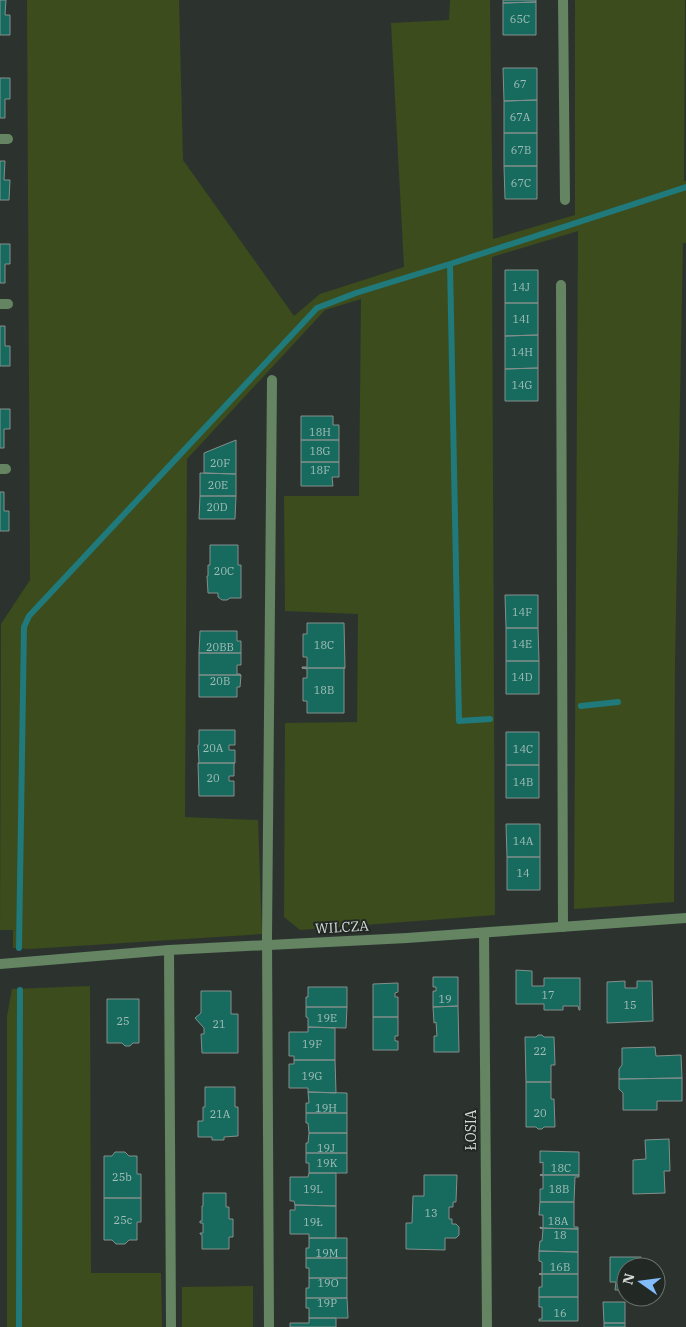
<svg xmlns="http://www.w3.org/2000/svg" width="686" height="1327" font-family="'IBM Plex Serif',serif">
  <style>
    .green { fill: #3c4c1c }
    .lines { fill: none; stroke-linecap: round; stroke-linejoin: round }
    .stream { stroke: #20797b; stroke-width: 6 }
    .building { fill: #166b5e; stroke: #848f8c }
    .lane { stroke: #648462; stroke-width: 10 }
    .street { stroke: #648462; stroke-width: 10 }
    .labels { text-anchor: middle; stroke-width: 4; stroke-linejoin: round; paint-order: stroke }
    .number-label { font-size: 11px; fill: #a5beb9 }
    .street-label { font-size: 14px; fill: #d5dad7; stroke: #222925 }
  </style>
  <rect width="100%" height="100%" fill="#2c332f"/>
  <!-- green -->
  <path class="green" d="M27 0H179L183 160 294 316 320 294 404 267 391 23 449 20 450 0H490L493 239 575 215V0H685L684 181H686V243H683L675 663 674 902 574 909 578 231 492 257 495 915 300 930 284 917 285 723 357 722 358 614 285 611 284 496H359L361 299 325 310 187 459 185 817 258 820 262 934 30 949 13 948V930H0L1 624 30 580Z
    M90 986 91 1273H161L162 1327H7V1016L12 989Z
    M253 1286V1327H182V1287Z"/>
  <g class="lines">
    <!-- stream -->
    <path class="stream" d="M450 264 686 187
      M581 706 618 702
      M19 948 24 627 29 616 317 308 356 293 450 264 459 721 490 719
      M19 1327 20 990"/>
  </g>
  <!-- building -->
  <path class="building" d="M0 0H6L5 15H10V35H0Z
    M503 0H536V2L503 3Z
    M536 2V35H503V3Z
    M503 68H537V100L504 101Z
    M0 78H10V99H5V118H0Z
    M537 100V133H504V101Z
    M504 133H537V166H504Z
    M0 161H5L4 180H10L9 200H0Z
    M504 166H537V199H505Z
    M0 244H10V264H5V283H0Z
    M505 270H538V303H505Z
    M505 303H538V335L505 336Z
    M0 326H5V346H10V366H0Z
    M538 335V368L505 369V336Z
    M538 368V401H505V369Z
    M0 409H10V429H4V448H0Z
    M301 416H333V425H339V440H301Z
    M236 440V474L204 473V453Z
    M301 440H339V462H301Z
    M301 462H339V477H332L333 486H301Z
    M200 473 236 474V496H200Z
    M0 492H4V511H9V531H0Z
    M200 496H236L235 519H199Z
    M210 545H238V565H241V598H230L227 600H222L218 597V593H208L207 576H208V565H210Z
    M505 595H538V628H506Z
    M307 623H344L345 668H302V667H307V657H303V634H307Z
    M506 628H538L539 661H506Z
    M200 631H237V641H241V653H199Z
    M199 653H241V665H237V674H240L241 675H199Z
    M506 661H539V694H506Z
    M302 668H345L344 669V713H307V701H303V678H307V669Z
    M199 675H241L240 687H237V697H199Z
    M199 730H235V745H229V750H235V763H198L199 762 198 745H199Z
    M506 732H539V765H506Z
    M198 763H235L234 764V776H229V781H234V796H199Z
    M506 765H539V798H506Z
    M506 824H540V857H507Z
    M507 857H540V890H507Z
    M516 970 532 971V986H544V978H580V1010H579L578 1006H563V1010H544V1004H516Z
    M433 977H458V1006L433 1007V991H436V987H433Z
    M625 981V988H637V981H652L653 1021 607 1023V982Z
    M398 983V992L395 993V997H398V1017H373V984Z
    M308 987H347V1007H306V997H308Z
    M201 991H231V1014H238V1053H202L201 1034H204V1028L195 1018 201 1013Z
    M107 999H139V1043H133L130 1046H125L122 1043H107Z
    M458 1006 459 1052H434V1036H437L436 1022 434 1023 433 1007Z
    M306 1007H347L346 1028 308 1027V1018L306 1017Z
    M373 1017H398V1036H395V1041H398V1050H373Z
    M308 1027 335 1028V1060H294V1056H289V1032H308Z
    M538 1035H542L544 1037H554L555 1065H551V1082H526L525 1037H536Z
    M655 1047 656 1056 681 1055 682 1078 619 1079V1069L622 1065V1048Z
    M294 1060H335L336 1093 308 1092V1088H289V1064H294Z
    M682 1078V1101H657V1110H623V1093L619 1089V1079Z
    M526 1082H551V1099H554L555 1127H544L542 1129H538L536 1127H526Z
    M205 1087H235V1107H238V1136L224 1137V1140H212V1137H198V1121H203V1107H205Z
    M308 1092 347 1093V1113H306V1103H309Z
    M306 1113H347V1133H309L308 1123H306Z
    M309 1133H347V1153H306V1143H308Z
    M669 1139 670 1171H664L665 1193 633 1194V1160L646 1159 645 1140Z
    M540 1151 579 1152V1175H540L543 1174V1162L540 1163Z
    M115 1152H125L129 1156H137V1174H141V1198H104V1156H112Z
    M306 1153H347V1173H309V1163H306Z
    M309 1173H336V1206L295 1205 294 1201H290V1177H308Z
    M424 1175H457L456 1202H453V1207H449V1219H452V1224H456L459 1227V1235L456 1238H445V1250L406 1249V1223H412L413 1196H424Z
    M540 1175H579V1177H575L574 1202H540V1189H543V1176Z
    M203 1193H226V1207H229V1219H233V1237H229V1249H202V1235L200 1234V1233H203V1223H200V1221H202V1206H203Z
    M104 1198H141V1222H137V1240H129L125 1244H116L112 1240H104Z
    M540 1202H574V1227H578V1229L540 1228V1227L543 1228V1215H539Z
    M295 1205 336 1206V1238H309V1234H290V1210H295Z
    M540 1228 578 1229V1252L539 1251 540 1241H542L543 1229Z
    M309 1238H347V1258H306V1248H309Z
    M539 1251 578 1252V1274H539L542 1273V1262L539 1261Z
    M610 1257H641V1267H626V1290H615L616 1282H610Z
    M306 1258H347V1278H309V1268H306Z
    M539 1274H578V1297H539V1287H542V1275Z
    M309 1278H347V1298H306V1288H309Z
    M539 1297H578V1321H539V1319H542V1307H539Z
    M306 1298H347L348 1318H309V1308H306Z
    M603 1302H625V1323H604Z
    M309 1318H336V1327H290V1323H309Z
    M604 1323H625V1327H604Z"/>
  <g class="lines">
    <!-- lane -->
    <path class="lane" d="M563 0 565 200
      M0 139H8
      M561 285 563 927
      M0 304H8
      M0 469H6
      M169 950 171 1327
      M269 1327 267 937 272 380"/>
    <!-- street -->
    <path class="street" d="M484 933 487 1327
      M0 964 169 950 407 938 686 918"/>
  </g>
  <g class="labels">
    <!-- number labels -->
    <g class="number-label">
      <text x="520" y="23">65C</text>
      <text x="520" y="88">67</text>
      <text x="520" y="121">67A</text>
      <text x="521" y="154">67B</text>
      <text x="521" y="187">67C</text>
      <text x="521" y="291">14J</text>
      <text x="521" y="323">14I</text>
      <text x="522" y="356">14H</text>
      <text x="522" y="389">14G</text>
      <text x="320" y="436">18H</text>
      <text x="320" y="455">18G</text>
      <text x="220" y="467">20F</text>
      <text x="320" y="474">18F</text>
      <text x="218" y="489">20E</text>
      <text x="217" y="511">20D</text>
      <text x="224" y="575">20C</text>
      <text x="522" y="616">14F</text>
      <text x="522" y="648">14E</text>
      <text x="324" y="649">18C</text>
      <text x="220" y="651">20BB</text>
      <text x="522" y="681">14D</text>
      <text x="220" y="685">20B</text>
      <text x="324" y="694">18B</text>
      <text x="213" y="752">20A</text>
      <text x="523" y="753">14C</text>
      <text x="213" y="782">20</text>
      <text x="523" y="786">14B</text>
      <text x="523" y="845">14A</text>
      <text x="523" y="877">14</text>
      <text x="548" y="999">17</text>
      <text x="445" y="1003">19</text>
      <text x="630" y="1009">15</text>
      <text x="327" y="1022">19E</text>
      <text x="123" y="1025">25</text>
      <text x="219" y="1028">21</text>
      <text x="312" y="1048">19F</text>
      <text x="540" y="1055">22</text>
      <text x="312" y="1080">19G</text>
      <text x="326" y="1112">19H</text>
      <text x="540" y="1117">20</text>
      <text x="220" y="1118">21A</text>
      <text x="326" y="1152">19J</text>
      <text x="327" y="1167">19K</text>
      <text x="561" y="1172">18C</text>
      <text x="122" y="1181">25b</text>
      <text x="313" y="1193">19L</text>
      <text x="559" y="1193">18B</text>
      <text x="431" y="1217">13</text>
      <text x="123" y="1224">25c</text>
      <text x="558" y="1225">18A</text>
      <text x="313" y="1226">19Ł</text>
      <text x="560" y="1239">18</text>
      <text x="327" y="1257">19M</text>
      <text x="560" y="1271">16B</text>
      <text x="328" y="1287">19O</text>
      <text x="327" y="1307">19P</text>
      <text x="560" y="1317">16</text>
    </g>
    <!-- street labels -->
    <g class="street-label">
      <text transform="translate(342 927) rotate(-3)" y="5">WILCZA</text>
      <text transform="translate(471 1130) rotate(-90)" y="5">ŁOSIA</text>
    </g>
  </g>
  <!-- north arrow -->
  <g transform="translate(641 1282) rotate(284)"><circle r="24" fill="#222925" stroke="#6a706c"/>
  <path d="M0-4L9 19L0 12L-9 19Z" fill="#83bcfb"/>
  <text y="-8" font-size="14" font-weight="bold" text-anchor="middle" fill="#d5dad7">N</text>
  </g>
</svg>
